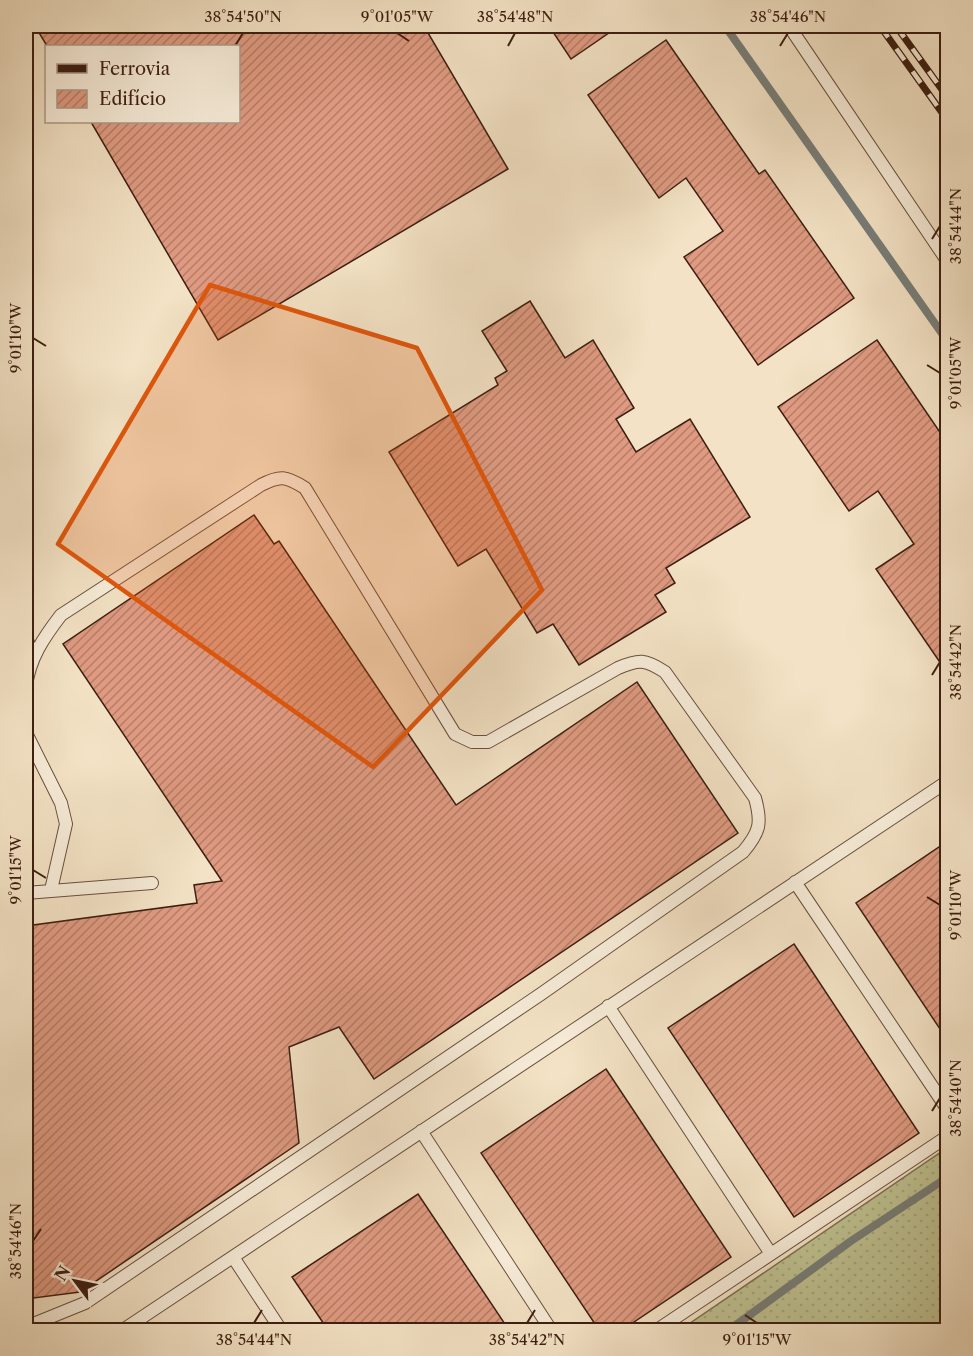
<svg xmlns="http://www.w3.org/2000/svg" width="973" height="1356" font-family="'Libre Caslon Text',serif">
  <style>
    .grass { fill: url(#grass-dots); stroke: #7e7052; stroke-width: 1.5 }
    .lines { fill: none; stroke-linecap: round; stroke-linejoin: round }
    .stream { stroke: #777d78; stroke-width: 8 }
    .building { fill: url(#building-hatch); stroke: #3d1e11; stroke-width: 1.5 }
    .lane-casing { stroke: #6a4f3e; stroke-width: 14 }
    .lane { stroke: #f7ecd9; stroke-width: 12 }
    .rail-casing { stroke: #3d1e11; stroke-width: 7 }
    .rail { stroke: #f7ecd9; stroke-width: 4.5; stroke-dasharray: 14; stroke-linecap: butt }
    .marked { fill: #df560c; fill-opacity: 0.2; stroke: #df560c; stroke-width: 4.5; stroke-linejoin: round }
    .ticks { fill: none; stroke: #3d1e11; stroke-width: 2 }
    .neatline { fill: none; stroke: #3d1e11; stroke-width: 2 }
    .ticks-label { font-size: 15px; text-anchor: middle; fill: #3d1e11 }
  </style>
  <defs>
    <pattern id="grass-dots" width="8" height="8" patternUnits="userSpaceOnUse" patternTransform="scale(1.5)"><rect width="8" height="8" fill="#bfc292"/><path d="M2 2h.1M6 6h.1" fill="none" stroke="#a5a67d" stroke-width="1.8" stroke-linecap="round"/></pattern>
    <pattern id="building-hatch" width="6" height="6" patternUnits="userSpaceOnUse" patternTransform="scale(1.5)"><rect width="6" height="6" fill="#df9a81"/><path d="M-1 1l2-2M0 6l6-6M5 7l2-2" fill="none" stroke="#b67d68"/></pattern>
  </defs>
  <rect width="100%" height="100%" fill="#f3e2c5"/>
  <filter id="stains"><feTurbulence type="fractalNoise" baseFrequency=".00333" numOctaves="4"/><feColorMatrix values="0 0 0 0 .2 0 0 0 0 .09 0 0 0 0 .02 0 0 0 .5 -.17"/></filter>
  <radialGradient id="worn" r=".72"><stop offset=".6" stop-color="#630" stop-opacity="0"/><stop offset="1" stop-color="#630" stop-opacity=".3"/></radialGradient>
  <!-- grass -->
  <path class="grass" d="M947 1148V1330H680Z"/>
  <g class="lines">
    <!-- stream -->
    <path class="stream" d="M725 26 948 342
      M729 1330 851 1241 948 1177"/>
  </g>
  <!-- building -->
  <path class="building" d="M35 26H424L508 169 218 340 91 122H238V46H47Z
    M549 26H619L571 59Z
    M666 40 759 174 765 170 854 298 758 365 684 257 723 231 686 178 659 198 588 95Z
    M530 301 565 358 593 340 634 408 616 419 636 452 690 419 750 517 666 568 675 583 655 595 666 612 579 665 553 624 537 633 486 549 458 566 389 452 498 385 495 378 507 371 482 331Z
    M877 340 948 444V674L876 569 914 544 878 491 849 511 778 407Z
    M254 515 274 544 279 541 456 805 637 682 738 833 374 1079 339 1027 289 1047 299 1143 80 1292 26 1299V926L197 903 194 885 222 881 63 644Z
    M948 841V1041L856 903Z
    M794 944 919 1133 794 1217 668 1028Z
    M606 1069 731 1257 622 1330H599L481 1153Z
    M418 1194 509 1330H328L292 1277Z"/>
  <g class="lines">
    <defs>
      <path id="lane" d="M789 26 948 262
        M26 638 34 657
        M26 687C29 659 44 637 61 615L261 485C280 475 286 476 305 488L455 734 472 742H488L618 668C639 659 645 659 665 672L755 798C762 823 760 832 743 852L541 994 85 1303 26 1327
        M26 733 61 803 66 824 51 890
        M795 882 948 1110
        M26 893 152 883
        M608 1006 771 1254
        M421 1131 551 1330
        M233 1257 281 1330
        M123 1330 948 781
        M657 1330 948 1136"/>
    </defs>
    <!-- lane casing -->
    <use href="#lane" class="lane-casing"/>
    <!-- lane -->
    <use href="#lane" class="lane"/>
    <defs>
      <path id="rail" d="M880 26 948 121
        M896 26 948 98"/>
    </defs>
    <!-- rail casing -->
    <use href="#rail" class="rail-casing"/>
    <!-- rail -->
    <use href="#rail" class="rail"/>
  </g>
  <!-- marked area -->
  <path class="marked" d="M210 285 417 348 542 590 373 767 58 544Z"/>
  <!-- ticks -->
  <path class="ticks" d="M397 33 409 41M235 46 243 33M508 46 515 33M780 46 788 33M932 239 940 226M33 338 46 346M927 365 940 373M932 675 940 662M33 870 46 878M927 897 940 905M932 1111 940 1098M33 1241 41 1229M745 1315 757 1323M254 1323 262 1310M527 1323 535 1310"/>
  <!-- margin -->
  <rect width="973" height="1356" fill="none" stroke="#f3e2c5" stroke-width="66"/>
  <!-- legend -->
  <rect x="45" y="45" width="195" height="78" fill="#f7ecd9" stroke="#ad9a89" stroke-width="1.5"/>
  <rect x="57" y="64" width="30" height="9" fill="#3d1e11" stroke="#ad9a89" stroke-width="1.5"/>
  <text x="99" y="75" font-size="18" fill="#3d1e11">Ferrovia</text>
  <rect x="57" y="90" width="30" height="18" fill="url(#building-hatch)" stroke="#ad9a89" stroke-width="1.5"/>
  <text x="99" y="105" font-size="18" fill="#3d1e11">Edifício</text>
  <!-- north arrow -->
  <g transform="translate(75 1281) rotate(302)" stroke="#f7ecd9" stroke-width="4.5" paint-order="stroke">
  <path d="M0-4.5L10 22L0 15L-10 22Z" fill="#3d1e11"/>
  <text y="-9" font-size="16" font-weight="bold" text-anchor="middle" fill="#3d1e11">N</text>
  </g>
  <rect x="33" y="33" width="907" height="1290" class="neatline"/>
  <g class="ticks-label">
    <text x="243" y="22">38°54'50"N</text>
    <text x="397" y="22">9°01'05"W</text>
    <text x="515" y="22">38°54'48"N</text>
    <text x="788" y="22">38°54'46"N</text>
    <text transform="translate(956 226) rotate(-90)" y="5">38°54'44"N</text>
    <text transform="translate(16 338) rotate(-90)" y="5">9°01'10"W</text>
    <text transform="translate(956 373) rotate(-90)" y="5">9°01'05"W</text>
    <text transform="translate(956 662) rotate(-90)" y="5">38°54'42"N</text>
    <text transform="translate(16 870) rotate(-90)" y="5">9°01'15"W</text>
    <text transform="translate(956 905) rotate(-90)" y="5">9°01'10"W</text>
    <text transform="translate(956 1098) rotate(-90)" y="5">38°54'40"N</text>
    <text transform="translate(16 1241) rotate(-90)" y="5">38°54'46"N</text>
    <text x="254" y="1345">38°54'44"N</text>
    <text x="527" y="1345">38°54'42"N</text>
    <text x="757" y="1345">9°01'15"W</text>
  </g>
  <rect width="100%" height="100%" filter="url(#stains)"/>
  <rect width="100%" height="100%" fill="url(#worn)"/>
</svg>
